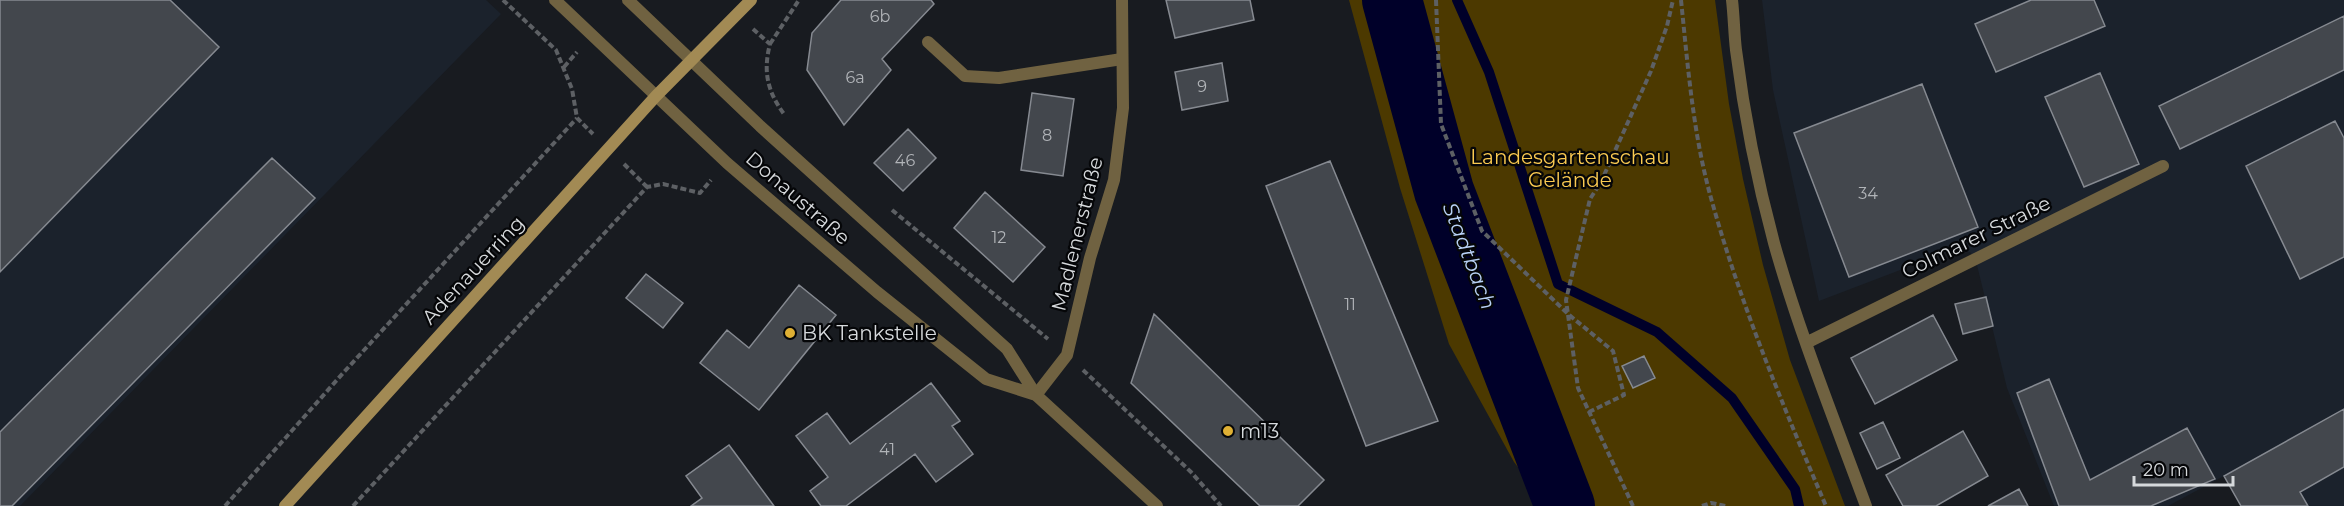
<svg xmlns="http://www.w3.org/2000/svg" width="2344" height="506" font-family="Montserrat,sans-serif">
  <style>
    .built { fill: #1b222c }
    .green { fill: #4c3900 }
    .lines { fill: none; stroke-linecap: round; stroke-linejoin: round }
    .stream { stroke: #000029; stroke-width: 10 }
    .river { stroke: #000029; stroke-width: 60 }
    .building { fill: #43474d; stroke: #868a91; stroke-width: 1.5 }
    .path { stroke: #5d6064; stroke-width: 4; stroke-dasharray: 6 3; stroke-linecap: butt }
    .service { stroke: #706241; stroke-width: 12 }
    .minor { stroke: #706241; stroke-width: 12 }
    .tertiary { stroke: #706241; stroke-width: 12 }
    .secondary { stroke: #a28a54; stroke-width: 12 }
    .poi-dot { fill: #dfb034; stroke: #050608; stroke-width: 2 }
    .labels { text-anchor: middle; stroke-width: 4.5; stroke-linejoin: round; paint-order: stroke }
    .number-label { font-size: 16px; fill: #b1b4b8 }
    .park-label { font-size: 20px; fill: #faca51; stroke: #050608 }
    .street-label { font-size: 20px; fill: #d6d9dc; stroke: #050608 }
    .poi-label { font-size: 20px; fill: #d6d9dc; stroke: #050608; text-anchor: start }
    .water-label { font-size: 21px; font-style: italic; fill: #b8d1f6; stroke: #050608 }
  </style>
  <rect width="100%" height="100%" fill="#181b20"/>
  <!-- built -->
  <path class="built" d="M0 0H486L501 14 20 506H0Z
    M1762 0H2344V506H2241L2224 476 2168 506H2054L2007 388 1976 261 1970 252 1958 248 1819 301 1773 90Z"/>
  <!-- green -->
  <path class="green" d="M1349 0H1715L1729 104 1743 179 1763 265 1790 360 1845 506H1548L1514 462 1449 344 1400 188Z"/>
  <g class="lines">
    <!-- stream -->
    <path class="stream" d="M1457 0 1489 72 1558 284 1657 332 1732 398 1795 489 1799 506"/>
    <!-- river -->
    <path class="river" d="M1392 0 1444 191 1565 506"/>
  </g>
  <!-- building -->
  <path class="building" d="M0 0H170L219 47 0 272Z
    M841 0H931L934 4 882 59 891 70 844 125 807 70 812 33Z
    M1166 0H1250L1254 20 1175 38Z
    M2031 0H2094L2105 26 1996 72 1975 24Z
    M2344 16V70L2180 149 2159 106Z
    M1222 63 1228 101 1182 110 1175 72Z
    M2100 73 2139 164 2084 187 2045 97Z
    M1922 84 1978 227 1849 277 1794 133Z
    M1032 93 1074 99 1063 176 1021 170Z
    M2335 121 2344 138V257L2300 279 2246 166Z
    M908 129 936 158 903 191 874 163Z
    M272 158 315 198 12 506H0V432Z
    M1330 161 1438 421 1366 446 1266 186Z
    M985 192 1045 247 1013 282 954 228Z
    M646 274 683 303 663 328 626 298Z
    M799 285 836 315 759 410 700 363 727 330 749 348Z
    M1986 297 1993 326 1963 334 1955 304Z
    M1154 314 1324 480 1298 506H1260L1131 383Z
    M1933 315 1957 360 1875 404 1851 358Z
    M1644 356 1655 378 1633 388 1622 366Z
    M2049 379 2090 480 2187 428 2215 479 2151 506H2059L2017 393Z
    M931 383 960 421 952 426 973 454 936 482 915 454 846 506H821L810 491 828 477 796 436 827 413 850 444Z
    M2344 409V467L2300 492 2308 506H2241L2224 476Z
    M1883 422 1900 458 1877 469 1860 433Z
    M1963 431 1988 476 1936 506H1903L1886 475Z
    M729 445 774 506H691L702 498 686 476Z
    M2019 489 2028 506H1988Z"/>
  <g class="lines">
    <!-- path -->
    <path class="path" d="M503 0 556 50 572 89 577 118 593 134
      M1436 0 1441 124 1482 231 1568 314 1613 351 1624 395 1589 412
      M1681 0C1688 67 1693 134 1711 198 1740 303 1783 406 1826 506
      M753 29 770 44C763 71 767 91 784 114
      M770 44 799 0
      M564 67 577 52
      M624 164 647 187
      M892 210 1048 339
      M1083 370 1191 472 1221 506
      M225 506 344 372 577 118
      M353 506 647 187 663 184 700 193 711 180
      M1633 506 1578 388 1566 300 1590 199 1601 182 1651 71 1667 26 1673 0
      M1702 506 1711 503 1726 506"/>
    <!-- service -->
    <path class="service" d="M928 42 965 76 999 78 1122 59"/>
    <!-- minor -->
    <path class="minor" d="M1732 0C1734 17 1734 33 1736 50 1744 114 1757 180 1774 243 1799 332 1834 419 1866 506
      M1806 343 2163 166
      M1036 395 1067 355 1090 258 1114 180 1123 108 1122 0"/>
    <!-- tertiary -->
    <path class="tertiary" d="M555 0 727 163 877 292 986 379 1036 395
      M628 0 760 126 1007 349 1036 395 1157 506"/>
    <!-- secondary -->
    <path class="secondary" d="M285 506 656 96 751 0"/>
  </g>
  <!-- markers -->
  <g class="poi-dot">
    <circle cx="790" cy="333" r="6"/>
    <circle cx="1228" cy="431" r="6"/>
  </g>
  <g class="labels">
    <!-- number labels -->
    <g class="number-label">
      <text x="880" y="22">6b</text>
      <text x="855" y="83">6a</text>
      <text x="1202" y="92">9</text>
      <text x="1047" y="141">8</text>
      <text x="905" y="166">46</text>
      <text x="1868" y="199">34</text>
      <text x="999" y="243">12</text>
      <text x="1350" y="310">11</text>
      <text x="887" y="455">41</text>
    </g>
    <!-- park labels -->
    <g class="park-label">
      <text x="1570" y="164">Landesgartenschau<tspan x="1570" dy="23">Gelände</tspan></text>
    </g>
    <!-- street labels -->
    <g class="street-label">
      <text transform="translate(798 198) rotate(41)" y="7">Donaustraße</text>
      <text transform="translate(1077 234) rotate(-76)" y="7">Madlenerstraße</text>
      <text transform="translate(1976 237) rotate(-26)" y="7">Colmarer Straße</text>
      <text transform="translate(473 270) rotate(-47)" y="7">Adenauerring</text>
    </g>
    <!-- poi labels -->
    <g class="poi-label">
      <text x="802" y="340">BK Tankstelle</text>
      <text x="1240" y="438">m13</text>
    </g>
    <!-- water labels -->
    <g class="water-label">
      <text transform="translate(1469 256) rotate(69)" y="7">Stadtbach</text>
    </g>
  </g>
  <!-- scale -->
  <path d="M2134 476v9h99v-9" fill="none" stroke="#d6d9dc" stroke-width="3"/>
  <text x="2143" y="476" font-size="18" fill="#d6d9dc" stroke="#050608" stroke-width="4.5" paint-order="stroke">20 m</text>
</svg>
